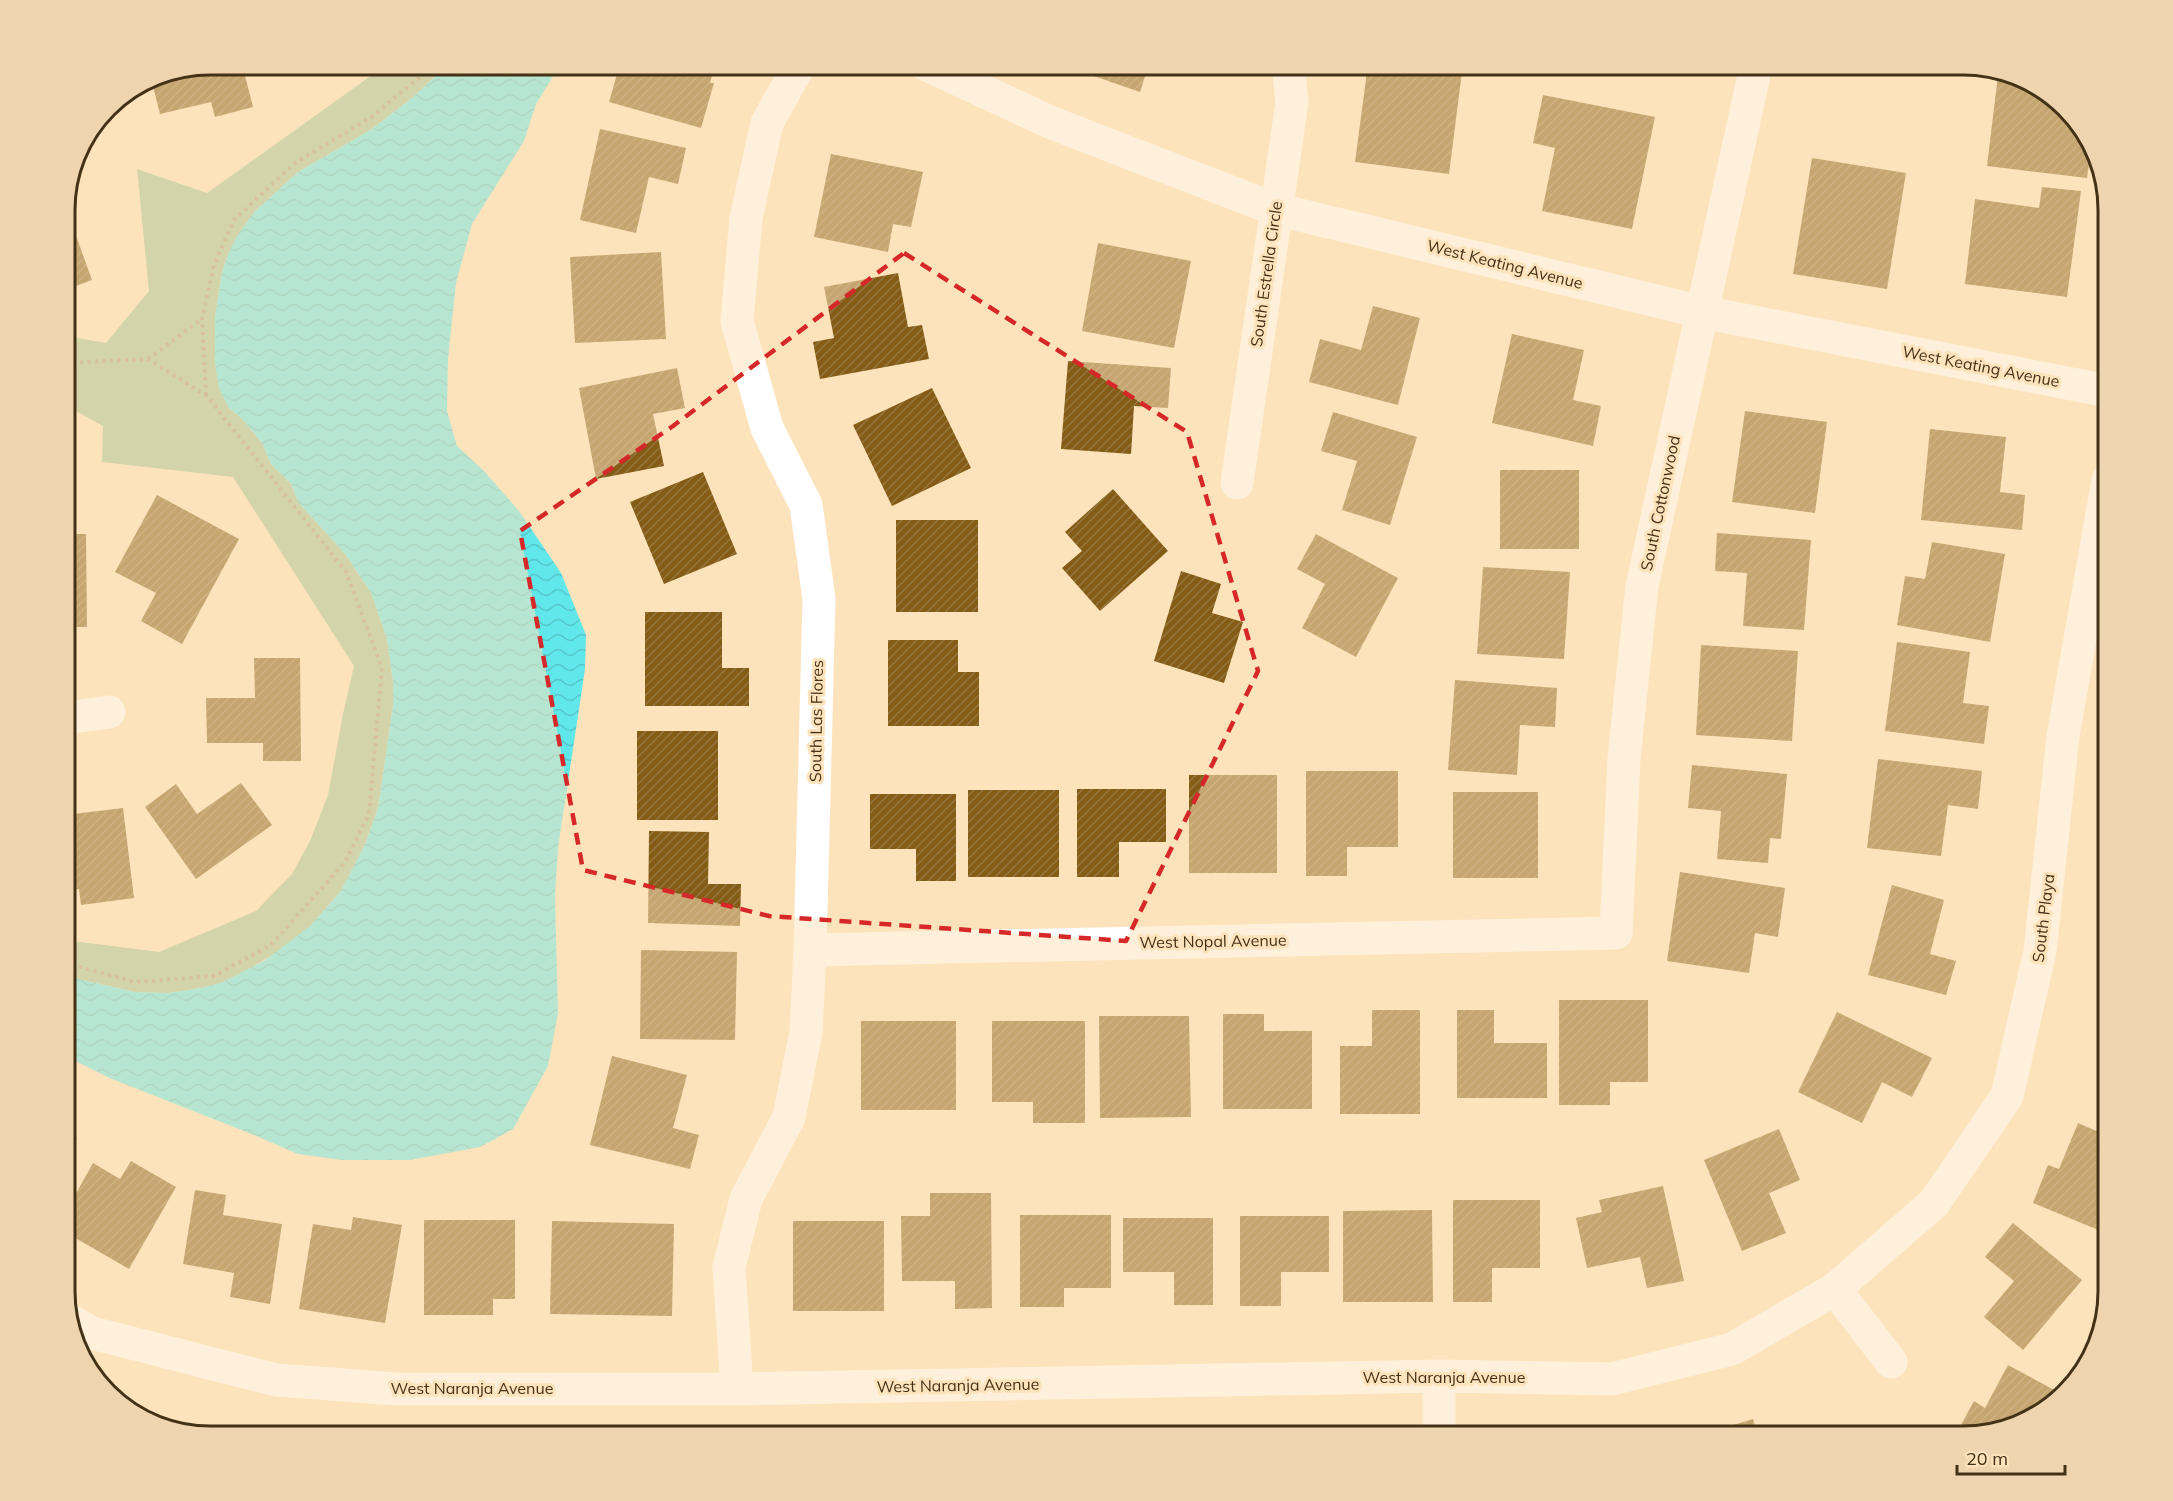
<svg xmlns="http://www.w3.org/2000/svg" width="2173" height="1501" font-family="Mulish,sans-serif">
  <style>
    .park { fill: #a0c093 }
    .water { fill: url(#water-waves) }
    .building { fill: url(#building-hatch) }
    .lines { fill: none; stroke-linecap: round; stroke-linejoin: round }
    .path { stroke: #ac9573; stroke-width: 4; stroke-dasharray: 3 4.5; stroke-linecap: butt }
    .minor { stroke: #fff; stroke-width: 33 }
    .marked { fill: none; stroke: #d62828; stroke-width: 4.5; stroke-dasharray: 12 8; stroke-linejoin: round }
    .labels { text-anchor: middle; stroke-width: 6; stroke-linejoin: round; paint-order: stroke }
    .street-label { font-size: 16px; fill: #443217; stroke: #fde3bc }
    .rim { fill: none; stroke: #443217; stroke-width: 3 }
  </style>
  <defs>
    <pattern id="water-waves" width="16" height="10" patternUnits="userSpaceOnUse" patternTransform="scale(1.5)"><rect width="16" height="10" fill="#60e7ea"/><path d="M0 5q4-4 8 0t8 0" fill="none" stroke="#55c7c8"/></pattern>
    <pattern id="building-hatch" width="6" height="6" patternUnits="userSpaceOnUse" patternTransform="scale(1.5)"><rect width="6" height="6" fill="#845c15"/><path d="M-1 1l2-2M0 6l6-6M5 7l2-2" fill="none" stroke="#95763e"/></pattern>
  </defs>
  <rect width="100%" height="100%" fill="#fde3bc"/>
  <!-- park -->
  <path class="park" d="M386 65H447L413 97 372 129 298 172 254 212 228 254 222 272 215 316 228 407 243 420 262 443 271 464 291 484 298 502 345 554 371 593 387 639 393 683V705L378 808 365 844 341 891 310 926 282 949 244 972 223 982 201 988 168 993 135 992 65 976V940L159 952 256 911 292 874 310 841 328 795 343 714 354 666 233 477 102 462 103 426 65 405V336L106 343 149 291 137 169 207 193Z"/>
  <!-- water -->
  <path class="water" d="M447 65H560L536 104 524 141 472 224 456 283 448 359 447 411 457 446 484 471 519 511 561 573 586 635 585 669 558 848 555 896 558 1013 548 1066 513 1129 480 1147 410 1160H342L298 1154 254 1135 112 1079 65 1056V976L135 992 168 993 201 988 223 982 264 961 310 926 341 891 365 844 378 808 393 705V683L387 639 371 593 345 554 298 502 291 484 271 464 262 443 243 420 228 407 219 388 215 364V316L222 272 228 254 237 236 254 212 298 172 372 129 413 97Z"/>
  <!-- building -->
  <path class="building" d="M210 64H242L253 107 215 117 211 102 160 114 151 78 155 75Z
    M620 64H715L710 83H714L701 128 609 102Z
    M1059 64H1149L1140 92Z
    M1368 64H1463L1449 174 1355 162Z
    M1873 64H1897L1890 75Z
    M1998 75 2044 89 2092 143 2087 178 1987 166Z
    M1543 95 1655 117 1632 229 1542 211 1555 148 1533 143Z
    M105 111 98 138 88 136Z
    M600 129 686 148 678 184 649 177 636 233 580 220Z
    M831 154 923 172 911 227 893 224 888 252 814 237Z
    M1812 158 1906 173 1887 289 1793 274Z
    M2042 187 2081 191 2067 297 1965 284 1975 199 2039 208Z
    M65 205 92 280 65 290Z
    M1098 243 1191 261 1174 348 1082 331Z
    M661 252 666 339 575 343 570 257Z
    M898 273 908 327 922 325 929 359 820 379 813 342 834 338 824 287Z
    M1373 306 1420 318 1398 405 1309 382 1320 339 1361 350Z
    M1512 334 1584 350 1573 400 1601 406 1593 446 1492 423Z
    M1068 361 1171 368 1168 408 1134 406 1131 454 1061 449Z
    M677 368 685 408 653 414 664 466 596 479 579 388Z
    M932 388 971 468 892 506 853 425Z
    M1745 411 1827 422 1815 513 1732 502Z
    M1333 412 1417 437 1390 525 1342 510 1357 461 1321 451Z
    M1930 429 2006 437 2000 492 2025 495 2022 530 1921 520Z
    M1500 470H1579V549H1500Z
    M703 472 737 554 664 584 630 502Z
    M1113 489 1168 551 1100 611 1062 568 1082 551 1065 532Z
    M157 495 239 539 182 644 141 621 156 593 115 572Z
    M896 520H978V612H896Z
    M1717 533 1811 540 1804 630 1743 626 1747 573 1715 571Z
    M65 534H86L87 627H65Z
    M1316 534 1398 578 1356 657 1302 628 1325 584 1297 569Z
    M1932 542 2005 554 1990 642 1897 625 1905 576 1925 579Z
    M1483 567 1570 572 1564 659 1477 654Z
    M1181 571 1221 584 1212 613 1243 622 1224 683 1154 661Z
    M645 612H722V668H749V706H645Z
    M888 640H958V672H979V726H888Z
    M1897 642 1970 652 1963 703 1989 706 1984 744 1885 731Z
    M1701 645 1798 651 1792 741 1696 735Z
    M254 658H300L301 761H263V743H207L206 698H255Z
    M1455 680 1557 688 1555 727 1520 725 1517 775 1448 770Z
    M637 731H718V820H637Z
    M1878 759 1982 771 1978 809 1948 805 1941 856 1867 848Z
    M1692 765 1787 774 1781 839 1770 838 1768 863 1717 859 1721 811 1688 808Z
    M1306 771H1398V847H1347V876H1306Z
    M1189 775H1277V873H1189Z
    M241 783 272 825 196 879 145 807 176 784 197 814Z
    M1077 789H1166V842H1119V877H1077Z
    M968 790H1059V877H968Z
    M1453 792H1538V878H1453Z
    M870 794H956V881H916V849H870Z
    M123 808 134 898 81 905 79 889 65 891V815Z
    M649 831 709 832 708 884H741L740 926 648 923Z
    M1680 872 1785 888 1778 937 1755 933 1749 973 1667 961Z
    M1892 885 1944 900 1930 954 1956 961 1946 995 1868 975Z
    M641 950 737 952 735 1040 640 1039Z
    M1559 1000H1648V1082H1610V1105H1559Z
    M1372 1010H1420V1114H1340V1046H1372Z
    M1457 1010H1494V1043H1547V1098H1457Z
    M1837 1012 1932 1058 1912 1097 1882 1082 1862 1123 1798 1092Z
    M1223 1014H1264V1031H1312V1109H1223Z
    M1099 1016H1189L1191 1117 1100 1118Z
    M861 1021H956V1110H861Z
    M992 1021H1085V1123H1033V1102H992Z
    M2108 1030V1069L2100 1067Z
    M612 1056 687 1075 673 1128 699 1135 690 1169 590 1145Z
    M2078 1123 2108 1136V1234L2033 1203 2048 1165 2059 1169Z
    M1779 1129 1800 1180 1769 1193 1786 1233 1742 1251 1704 1160Z
    M65 1131 77 1138 65 1159Z
    M131 1161 176 1187 129 1269 65 1232V1213L93 1163 120 1179Z
    M1663 1186 1684 1281 1647 1288 1640 1257 1587 1268 1576 1218 1602 1212 1599 1200Z
    M195 1190 226 1195 223 1215 282 1224 270 1304 230 1297 234 1273 183 1264Z
    M930 1193H991L992 1308 955 1309V1281H902L901 1216H930Z
    M1453 1200H1540V1268H1492V1302H1453Z
    M1432 1210 1433 1302H1343V1211Z
    M1020 1215H1111V1288H1064V1307H1020Z
    M1240 1216H1329V1272H1281V1306H1240Z
    M353 1217 402 1225 385 1323 299 1309 313 1224 351 1230Z
    M1123 1218H1213V1305H1174V1272H1123Z
    M424 1220H515V1299H493V1315H424Z
    M552 1221 674 1224 672 1316 550 1314Z
    M793 1221H884V1311H793Z
    M2013 1223 2082 1280 2023 1350 1984 1317 2014 1281 1985 1257Z
    M2008 1365 2060 1393 2028 1421 1963 1436H1955L1974 1401 1985 1408Z
    M1753 1419 1758 1436H1715L1714 1431Z"/>
  <g class="lines">
    <!-- path -->
    <path class="path" d="M148 359 202 319
      M65 363 148 359 207 396 346 572 382 668 369 814 345 862 271 945 214 976 135 982 65 963
      M206 395 202 319 214 265 234 220 295 163 370 118 426 72 433 64"/>
    <!-- minor -->
    <path class="minor" d="M925 64 1052 123 1275 209 1702 312 2108 391
      M1237 483 1292 102 1288 64
      M65 718 109 712
      M810 950 1616 933 1624 758 1642 586 1753 80
      M1835 1289 1891 1362
      M71 1321 92 1333 277 1380 397 1389H737L1439 1376 1612 1379 1732 1349 1835 1289 1934 1203 2007 1096 2040 951 2063 736 2108 480
      M1439 1376V1436
      M737 1389 729 1267 746 1199 789 1117 806 1032 810 950 819 599 806 505 767 428 737 321 746 218 767 123 800 64"/>
  </g>
  <!-- marked area -->
  <path d="M0 0H2173V1501H0ZM904 253 1187 432 1258 671 1126 941 769 916 583 870 520 531 673 426Z" fill="#fde3bc" fill-opacity=".55" fill-rule="evenodd"/>
  <path class="marked" d="M904 253 1187 432 1258 671 1126 941 769 916 583 870 520 531 673 426Z"/>
  <g class="labels">
    <!-- street labels -->
    <g class="street-label">
      <text transform="translate(1505 264) rotate(14)" y="6">West Keating Avenue</text>
      <text transform="translate(1266 274) rotate(-82)" y="6">South Estrella Circle</text>
      <text transform="translate(1981 366) rotate(11)" y="6">West Keating Avenue</text>
      <text transform="translate(1660 503) rotate(-78)" y="6">South Cottonwood</text>
      <text transform="translate(816 721) rotate(-89)" y="6">South Las Flores</text>
      <text transform="translate(2043 918) rotate(-83)" y="6">South Playa</text>
      <text transform="translate(1213 941) rotate(-1)" y="6">West Nopal Avenue</text>
      <text x="1444" y="1383">West Naranja Avenue</text>
      <text transform="translate(958 1385) rotate(-1)" y="6">West Naranja Avenue</text>
      <text x="472" y="1394">West Naranja Avenue</text>
    </g>
  </g>
  <!-- crop -->
  <path d="M0 0H2173V1501H0ZM210 75H1963A135 135 0 0 1 2098 210V1291A135 135 0 0 1 1963 1426H210A135 135 0 0 1 75 1291V210A135 135 0 0 1 210 75Z" fill="#eed5af" fill-rule="evenodd"/>
  <path class="rim" d="M210 75H1963A135 135 0 0 1 2098 210V1291A135 135 0 0 1 1963 1426H210A135 135 0 0 1 75 1291V210A135 135 0 0 1 210 75Z"/>
  <!-- scale -->
  <path d="M1957 1465v9h108v-9" fill="none" stroke="#443217" stroke-width="3"/>
  <text x="1966" y="1465" font-size="18" fill="#443217" stroke="#fde3bc" stroke-width="4.5" paint-order="stroke">20 m</text>
</svg>
